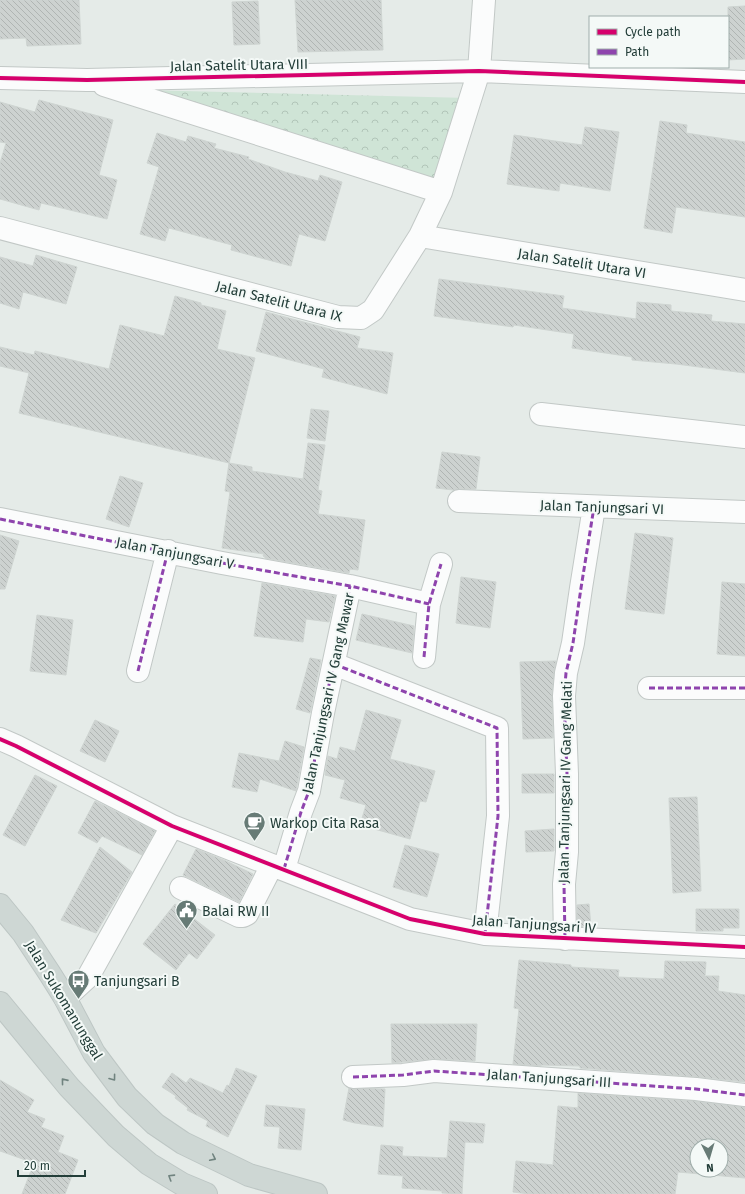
<svg xmlns="http://www.w3.org/2000/svg" width="745" height="1194" font-family="'Fira Sans',sans-serif">
  <style>
    .forest { fill: url(#forest-crowns) }
    .building { fill: url(#building-back-hatch); stroke: #ced4d1; fill-rule: evenodd }
    .lines { fill: none; stroke-linecap: round; stroke-linejoin: round }
    .minor-casing { stroke: #c2c8c6; stroke-width: 24 }
    .major-casing { stroke: #bdc6c4; stroke-width: 24 }
    .minor { stroke: #fbfcfc; stroke-width: 22 }
    .major { stroke: #ced7d4; stroke-width: 22 }
    .quiet { stroke: #8e44ad; stroke-width: 3; stroke-dasharray: 6 3; stroke-linecap: butt }
    .cycleway-casing { stroke: #f4f9f7; stroke-width: 6 }
    .cycleway { stroke: #d6006c; stroke-width: 4 }
    .oneway { stroke: #70837f }
    .labels { text-anchor: middle; stroke-width: 4; stroke-linejoin: round; paint-order: stroke }
    .street-label { font-size: 14px; fill: #233e39; stroke: #f4f9f7 }
    .poi-label { font-size: 14px; fill: #233e39; stroke: #f4f9f7; text-anchor: start }
  </style>
  <defs>
    <pattern id="forest-crowns" width="20" height="18" patternUnits="userSpaceOnUse"><rect width="20" height="18" fill="#cfe4d6"/><path d="M2 6a3 3 0 1 1 6 0M12 15a3 3 0 1 1 6 0" fill="none" stroke="#b1c5b8"/></pattern>
    <pattern id="building-back-hatch" width="6" height="6" patternUnits="userSpaceOnUse"><rect width="6" height="6" fill="#cdd2d0"/><path d="M-1 5l2 2M0 0l6 6M5-1l2 2" fill="none" stroke="#b0b5b3"/></pattern>
  </defs>
  <rect width="100%" height="100%" fill="#e5ebe8"/>
  <!-- forest -->
  <path class="forest" d="M141 90 469 98 438 181Z"/>
  <!-- building -->
  <path class="building" d="M0 0H79L81 44 27 46 26 38 0 39Z
    M295 0H381L383 50 298 52Z
    M258 1 260 44 234 45 232 2Z
    M745 6V59L728 60V7Z
    M39 100 113 120 99 175 117 180 107 219 41 203 39 210 0 199V163L6 143 0 142V102L35 112Z
    M660 121 687 125 686 133 745 142V217L676 207 672 233 644 228Z
    M585 127 619 132 610 191 560 183 559 191 507 184 514 135 582 145Z
    M157 133 186 142 188 136 216 144 214 148 249 157 248 159 285 172 318 181 320 175 342 182 325 241 299 234 291 266 231 250 232 245 169 228 165 241 140 234 159 167 147 163Z
    M36 255 77 267 66 304 23 292 19 309 0 303V257L33 266Z
    M439 279 564 296 562 308 636 319 637 302 671 305V311L712 315 711 321 745 324V373L676 364 632 360V357L572 348 574 334 514 325 513 327 434 316Z
    M175 296 201 303V305L226 311 217 349 255 358 229 463 19 413 29 373 0 366V347L34 355 35 351 109 369 120 325 164 336Z
    M266 312 360 337 357 348 393 353 387 394 322 377 324 369 256 351Z
    M311 409 329 411 325 441 307 438Z
    M308 443 325 445 318 490 322 491 318 514 365 520 358 570 350 569 349 573 265 558V557L263 556 264 554 222 548 230 492 225 491 229 463 252 467V471L303 479Z
    M442 452 480 457 476 489H459L453 490 436 488Z
    M120 476 143 483 129 527 106 519Z
    M635 533 673 538 664 614 625 609Z
    M0 535 19 541 5 589H0Z
    M461 577 496 582 490 628 456 623Z
    M722 582 745 584V656L717 654Z
    M262 583 335 596 329 622 306 619 303 642 254 636Z
    M362 614 414 626 412 653 356 640Z
    M37 615 73 620 66 675 30 671Z
    M310 658 321 660 310 713 296 709Z
    M556 661 554 672 552 695 553 738 523 739 520 662Z
    M366 710 401 720 390 759 435 771 426 802 420 801 410 839 360 825 366 805 340 798 345 780 325 775 328 756 337 759 340 747 355 751Z
    M95 720 119 731 105 762 80 751Z
    M285 741 304 747 296 791 260 779 257 792 232 787 239 753 279 761Z
    M522 774H554V793H522Z
    M35 775 57 786 25 846 3 835Z
    M697 797 701 891 673 893 669 798Z
    M95 801 155 831 142 855 102 836 97 843 78 833Z
    M554 829V851L526 852 525 831Z
    M405 845 439 854 427 897 393 887Z
    M100 847 132 872 96 933 61 920Z
    M196 849 226 861 253 874 239 902 183 875Z
    M175 904 215 935 197 959 189 953 176 970 143 944Z
    M589 904 591 927 577 926V905Z
    M696 909H739V928H723V931H696Z
    M519 960 571 965V967L619 970 618 977 664 979 665 961 706 962 705 976H719L718 991 745 995V1082L697 1077 580 1068V1066L541 1065V1066L513 1064 519 1009 514 1008Z
    M391 1024H477L475 1061 435 1059 392 1063Z
    M236 1068 257 1076 228 1137 206 1126 208 1121 187 1110 188 1108 175 1098 176 1096 162 1087 172 1073 186 1083 190 1078 223 1093 227 1085 229 1086Z
    M0 1080 34 1100 27 1112 45 1119 41 1127 64 1136 58 1152 78 1160 65 1194H22L34 1163 0 1151Z
    M349 1088 385 1089 383 1127 355 1123 343 1120Z
    M578 1093 695 1101 745 1107V1178L678 1172 675 1194H529L513 1192 516 1161 553 1165 558 1106 578 1108ZM697 1146H721V1170H697Z
    M266 1105 305 1109 301 1150 278 1148 280 1127 264 1126Z
    M450 1121 485 1124 483 1143 465 1142 462 1194 442 1193V1191L402 1188 403 1176 378 1174 381 1145 403 1147 402 1156 447 1158Z"/>
  <g class="lines">
    <defs>
      <path id="minor" d="M0 78 87 80 479 71 745 82
        M104 85 441 192
        M0 228 338 317 361 318 373 310 420 236 441 192 479 71 484 0
        M420 236 745 290
        M541 414 745 437
        M459 501 745 512
        M0 519 222 563 350 586 429 604
        M424 657 429 604 441 564
        M334 664 497 728 498 816 485 934
        M138 671 168 551
        M649 688H745
        M0 739 16 746 172 826 410 919 485 934 745 947
        M284 869 301 812 309 791 323 713 350 586
        M181 888 239 916H243L247 914 272 865
        M565 939 564 884 567 852V774L564 696 566 673 573 643 581 588 594 507
        M65 998 88 977 172 826
        M353 1077 403 1075 434 1071 696 1089 745 1095"/>
      <path id="major" d="M0 905 23 933 50 974 65 998 94 1053 127 1097 155 1124 183 1143 249 1175 316 1194
        M0 1003 69 1087 116 1136 149 1164 182 1184 206 1194"/>
    </defs>
    <!-- minor casing -->
    <use href="#minor" class="minor-casing"/>
    <!-- major casing -->
    <use href="#major" class="major-casing"/>
    <!-- minor -->
    <use href="#minor" class="minor"/>
    <!-- major -->
    <use href="#major" class="major"/>
    <!-- quiet -->
    <path class="quiet" d="M0 519 222 563 350 586 429 604
      M424 657 429 604 441 564
      M334 664 497 728 498 816 485 934
      M138 671 168 551
      M649 688H745
      M284 869 301 812 309 791 323 713 350 586
      M565 939 564 884 567 852V774L564 696 566 673 573 643 581 588 594 507
      M353 1077 403 1075 434 1071 696 1089 745 1095"/>
    <defs>
      <path id="cycleway" d="M0 78 87 80 479 71 745 82
        M0 739 16 746 172 826 410 919 485 934 745 947"/>
    </defs>
    <!-- cycleway casing -->
    <use href="#cycleway" class="cycleway-casing"/>
    <!-- cycleway -->
    <use href="#cycleway" class="cycleway"/>
  </g>
  <!-- one-way arrows -->
  <defs><path id="oneway-chevron" d="M-2-3.5L2.5 0L-2 3.5" fill="none" stroke-width="1.6" stroke-linecap="round" stroke-linejoin="round"/></defs>
  <g class="oneway">
    <use href="#oneway-chevron" transform="translate(113 1078) rotate(53)"/>
    <use href="#oneway-chevron" transform="translate(64 1081) rotate(-129)"/>
    <use href="#oneway-chevron" transform="translate(213 1158) rotate(26)"/>
    <use href="#oneway-chevron" transform="translate(171 1177) rotate(-148)"/>
  </g>
  <!-- icons -->
  <defs>
    <symbol id="cafe-pin" viewBox="-11 -11 22 30"><path d="M0 17L-7.5 6A9.5 9.5 0 1 1 7.5 6Z" fill="#677b76" stroke="#f4f9f7"/><path d="M-5.5-4.5H6V0H3Q3 3.5 0 3.5H-2.5Q-5.5 3.5-5.5 0ZM3-3.2v2h1.7v-2ZM-6 4.5H4V6H-6Z" fill="#fff"/></symbol>
    <symbol id="civic-pin" viewBox="-11 -11 22 30"><path d="M0 17L-7.5 6A9.5 9.5 0 1 1 7.5 6Z" fill="#677b76" stroke="#f4f9f7"/><path d="M-.6-6.5H3V-4.5H.6V-3L4-1V1h2V6H-6V1h2V-1L-.6-3ZM-1.2 2.5V6h2.4V2.5Z" fill="#fff"/></symbol>
    <symbol id="bus-pin" viewBox="-11 -11 22 30"><path d="M0 17L-7.5 6A9.5 9.5 0 1 1 7.5 6Z" fill="#677b76" stroke="#f4f9f7"/><path d="M-5-6H5V4H4V6H2V4H-2V6H-4V4H-5ZM-3.5-4V0h7V-4ZM-3.5 1.2v1.5H-2V1.2ZM2 1.2v1.5H3.5V1.2Z" fill="#fff"/></symbol>
  </defs>
  <g fill-rule="evenodd">
    <use href="#cafe-pin" x="242" y="810" width="25" height="34"/>
    <use href="#civic-pin" x="174" y="898" width="25" height="34"/>
    <use href="#bus-pin" x="66" y="968" width="25" height="34"/>
  </g>
  <g class="labels">
    <!-- street labels -->
    <g class="street-label">
      <text transform="translate(239 65) rotate(-1)" y="5">Jalan Satelit Utara VIII</text>
      <text transform="translate(582 263) rotate(9)" y="5">Jalan Satelit Utara VI</text>
      <text transform="translate(279 301) rotate(14)" y="5">Jalan Satelit Utara IX</text>
      <text transform="translate(602 507) rotate(2)" y="5">Jalan Tanjungsari VI</text>
      <text transform="translate(175 553) rotate(11)" y="5">Jalan Tanjungsari V</text>
      <text transform="translate(328 693) rotate(-78)" y="5">Jalan Tanjungsari IV Gang Mawar</text>
      <text transform="translate(565 782) rotate(-89)" y="5">Jalan Tanjungsari IV Gang Melati</text>
      <text transform="translate(534 924) rotate(4)" y="5">Jalan Tanjungsari IV</text>
      <text transform="translate(64 1000) rotate(59)" y="5">Jalan Sukomanunggal</text>
      <text transform="translate(549 1078) rotate(4)" y="5">Jalan Tanjungsari III</text>
    </g>
    <!-- poi labels -->
    <g class="poi-label">
      <text x="270" y="828">Warkop Cita Rasa</text>
      <text x="202" y="916">Balai RW II</text>
      <text x="94" y="986">Tanjungsari B</text>
    </g>
  </g>
  <!-- legend -->
  <rect x="589" y="16" width="140" height="52" fill="#f4f9f7" stroke="#a0aeab"/>
  <rect x="597" y="29" width="20" height="6" fill="#d6006c" stroke="#a0aeab"/>
  <text x="625" y="36" font-size="12" fill="#233e39">Cycle path</text>
  <rect x="597" y="49" width="20" height="6" fill="#8e44ad" stroke="#a0aeab"/>
  <text x="625" y="56" font-size="12" fill="#233e39">Path</text>
  <!-- north arrow -->
  <g transform="translate(709 1158) rotate(175)"><circle r="19" fill="#f4f9f7" stroke="#a0aeab"/>
  <path d="M0-3L7 15L0 10L-7 15Z" fill="#677b76"/>
  <text y="-6" font-size="11" font-weight="bold" text-anchor="middle" fill="#233e39">N</text>
  </g>
  <!-- scale -->
  <path d="M18 1170v6h67v-6" fill="none" stroke="#233e39" stroke-width="2"/>
  <text x="24" y="1170" font-size="12" fill="#233e39" stroke="#f4f9f7" stroke-width="3" paint-order="stroke">20 m</text>
</svg>
